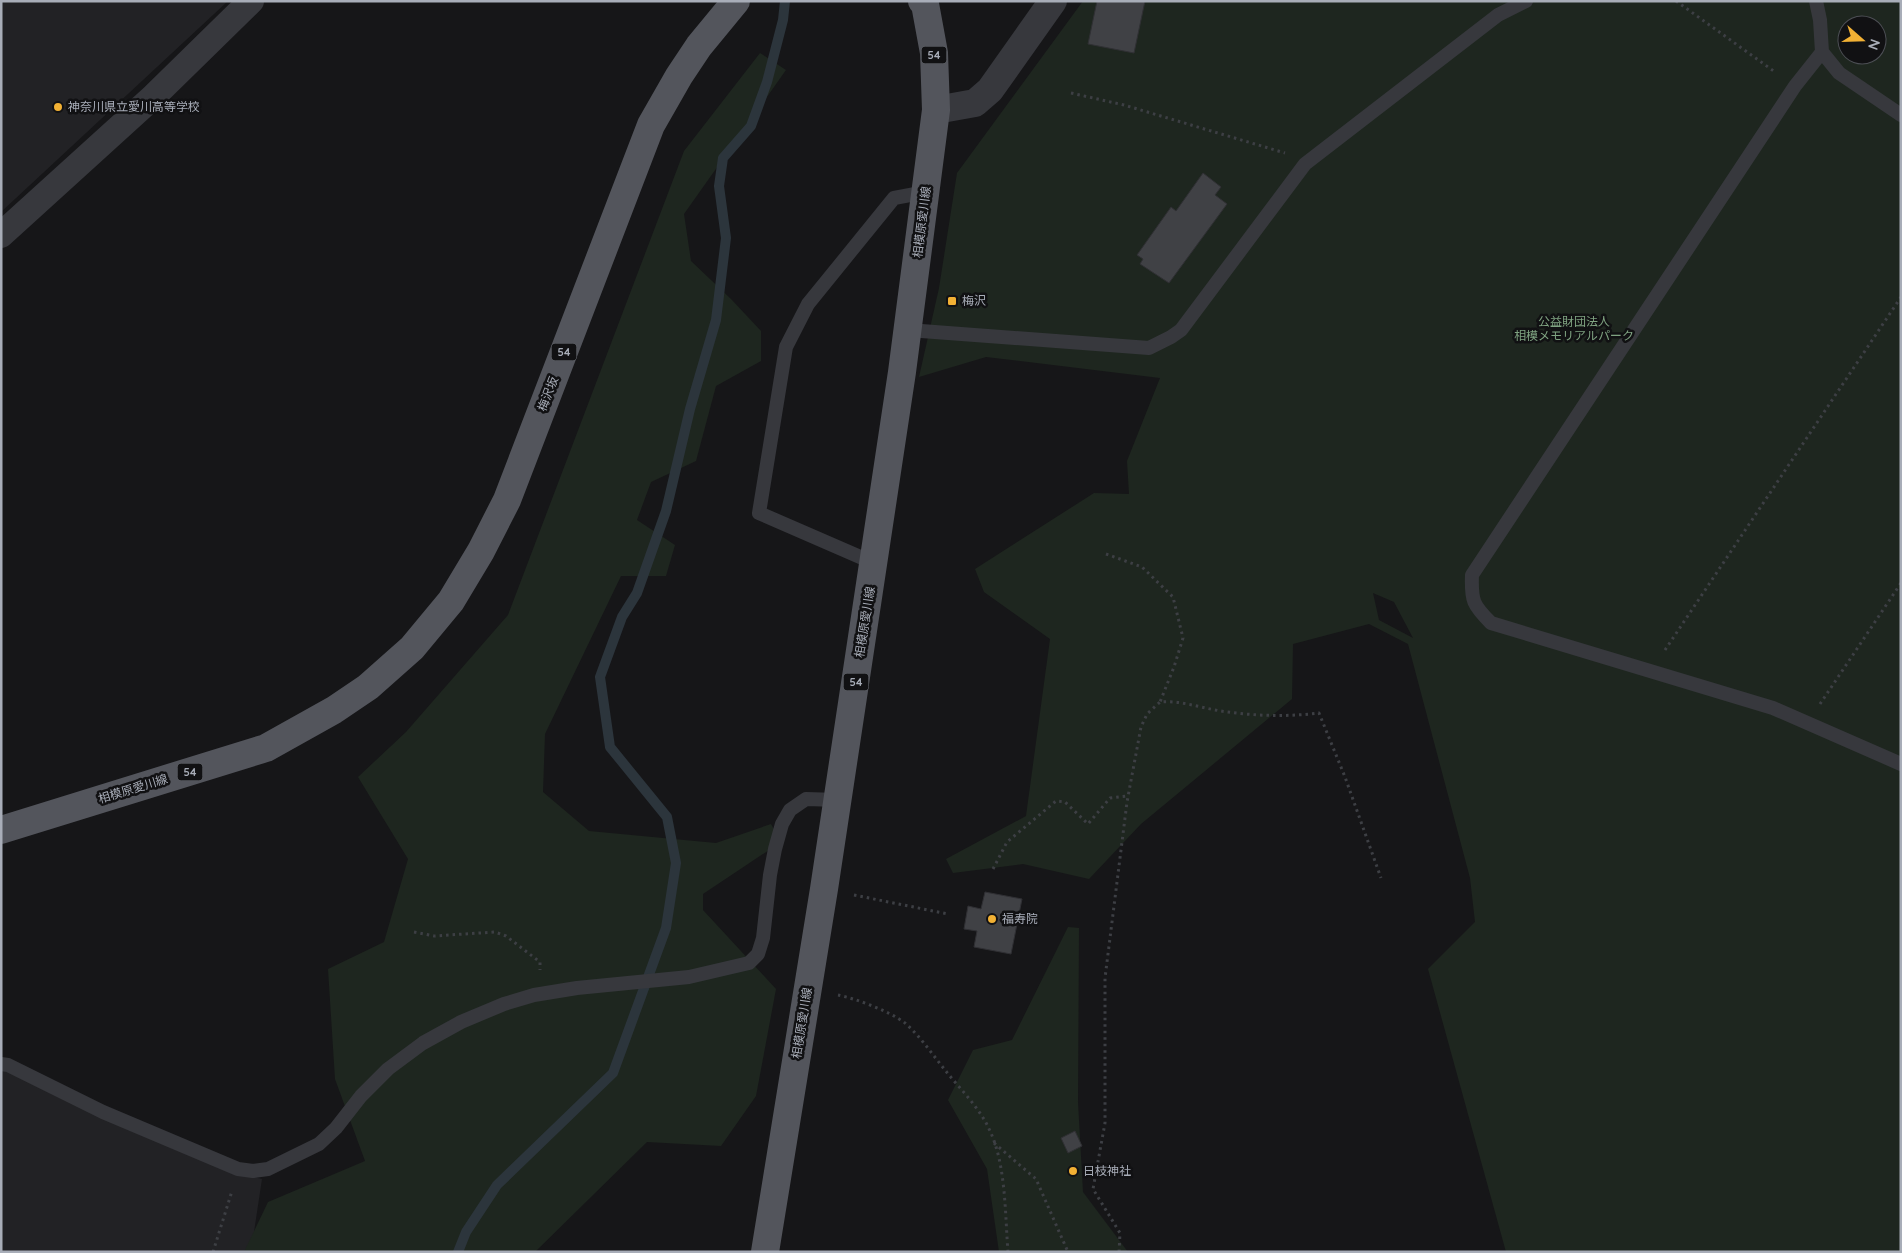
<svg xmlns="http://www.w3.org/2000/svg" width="1902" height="1253" font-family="Quicksand,'Noto Sans JP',sans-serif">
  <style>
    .built { fill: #222225 }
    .green { fill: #1e261f; fill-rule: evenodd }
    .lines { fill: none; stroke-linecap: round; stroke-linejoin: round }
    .stream { stroke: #2c353c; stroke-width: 10 }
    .building { fill: #404145; stroke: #303034 }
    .path { stroke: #3d3f44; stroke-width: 3; stroke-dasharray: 2.5 4; stroke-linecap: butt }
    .service { stroke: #37383d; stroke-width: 14 }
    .minor { stroke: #37383d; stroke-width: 26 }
    .tertiary { stroke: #37383d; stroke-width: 28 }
    .primary { stroke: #53555c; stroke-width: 28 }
    .poi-dot { fill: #f2b134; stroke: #111113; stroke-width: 2 }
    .labels { text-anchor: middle; stroke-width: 5; stroke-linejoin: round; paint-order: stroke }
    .shield { fill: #111113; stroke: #7b7e86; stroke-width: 1 }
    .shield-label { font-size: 11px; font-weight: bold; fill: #a8adb8 }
    .poi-label { font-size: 12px; fill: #a8adb8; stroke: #111113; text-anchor: start }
    .street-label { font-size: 12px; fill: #a8adb8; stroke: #111113 }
    .park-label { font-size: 12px; fill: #7fa381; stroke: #111113 }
  </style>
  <rect width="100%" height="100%" fill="#161618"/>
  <!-- built -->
  <path class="built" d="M1 1H228L1 212Z
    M1 1066 231 1171 262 1179 251 1252H1Z"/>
  <!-- green -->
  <path class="green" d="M1083 1H1901V1252H1506L1428 969 1475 922 1470 878 1408 644 1369 624 1293 644 1292 699 1141 824 1089 879 1023 864 953 873 946 859 1026 816 1050 639 984 592 975 569 1094 493 1129 494 1127 461 1160 378 986 357 919 377 939 288 957 173ZM1847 25H1877V55H1847ZM1373 593 1394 602 1413 638 1379 620Z
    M760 53 786 70 684 214 691 261 731 299 761 331V361L716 386 696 461 651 482 637 520 675 545 666 576H621L545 734 543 792 589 831 716 843 771 824 781 842 703 894V910L776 989 756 1096 721 1146 647 1142 535 1252H244L268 1202 365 1161 335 1079 328 969 384 942 408 859 358 777 406 732 508 615 684 151Z
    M1068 927 1079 928 1078 1102 1083 1192 1128 1252H999L987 1169 948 1100 973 1050 1012 1040Z"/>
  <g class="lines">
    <!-- stream -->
    <path class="stream" d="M458 1252 466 1232 497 1185 613 1073 666 928 676 863 667 817 610 747 600 677 622 617 637 593 666 511 690 409 716 320 726 238 719 186 723 158 751 126 767 82 783 20 785 1"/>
  </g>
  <!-- building -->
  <path class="building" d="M1097 1H1145L1134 53 1088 44Z
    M1203 173 1221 187 1215 195 1227 204 1169 283 1140 264 1143 259 1137 255 1171 207 1176 211Z
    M985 892 1022 899 1011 954 974 947 977 931 964 929 968 906 981 909Z
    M1075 1131 1082 1146 1068 1153 1061 1138Z"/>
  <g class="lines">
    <!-- path -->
    <path class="path" d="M1676 1 1775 72
      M1071 93 1124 105 1285 153
      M1106 554 1142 567 1173 597 1183 638 1174 667 1160 702
      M1665 650 1901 297
      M1820 704 1901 583
      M993 869 1007 842 1056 801 1065 802 1088 824 1110 798 1128 796
      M854 895 948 914
      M414 932 434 936 495 932 506 936 540 962V970
      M838 995C857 999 889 1011 905 1023 920 1036 932 1054 945 1070 960 1089 980 1108 990 1131 1006 1165 1005 1214 1008 1252
      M994 1143 1036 1179 1068 1252
      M213 1252 232 1191
      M1119 1252 1120 1233 1093 1189 1105 1123V978L1127 802 1141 727 1147 714 1160 702C1180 700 1201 708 1221 711 1253 716 1287 717 1319 713L1345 777 1381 878"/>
    <!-- service -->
    <path class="service" d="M1816 1 1820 20 1822 52 1839 73 1901 115
      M1822 52 1795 86 1472 575C1471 601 1473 605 1491 623L1773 708 1901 764
      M908 330 1149 348 1171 337 1181 330 1305 164 1498 15 1526 1
      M874 563 759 513 786 347 808 304 894 198 926 192
      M1 1064 8 1065 103 1112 238 1169 253 1171 268 1169 319 1144 336 1128 361 1096 388 1069 423 1043 461 1022 504 1004 534 995 577 988 689 977 749 963 758 954 763 938 770 875 775 849 782 824 790 810 806 799 838 800"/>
    <!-- minor -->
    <path class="minor" d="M1 235 154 96 251 1"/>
    <!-- tertiary -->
    <path class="tertiary" d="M936 110 975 103 990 90 1053 1"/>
    <!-- primary -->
    <path class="primary" d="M1 830 266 748 334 710 368 687 412 648 451 601 481 551 507 500 651 125 679 76 699 46 736 1
      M765 1252 824 889 902 372 936 110 934 53 925 4 922 1"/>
  </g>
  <!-- markers -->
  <g class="poi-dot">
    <circle cx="58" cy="107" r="5"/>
    <rect x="947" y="296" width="10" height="10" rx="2.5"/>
    <circle cx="992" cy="919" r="5"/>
    <circle cx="1073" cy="1171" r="5"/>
  </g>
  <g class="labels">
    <!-- shield labels -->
    <g class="shield">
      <rect x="921.5" y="46.5" width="25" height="17" rx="4"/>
      <rect x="551.5" y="343.5" width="25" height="17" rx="4"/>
      <rect x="843.5" y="673.5" width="25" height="17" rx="4"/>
      <rect x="177.5" y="763.5" width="25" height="17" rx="4"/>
    </g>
    <g class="shield-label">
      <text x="934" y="59">54</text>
      <text x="564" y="356">54</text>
      <text x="856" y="686">54</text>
      <text x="190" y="776">54</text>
    </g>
    <!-- poi labels -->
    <g class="poi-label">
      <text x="68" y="111">神奈川県立愛川高等学校</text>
      <text x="962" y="305">梅沢</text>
      <text x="1002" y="923">福寿院</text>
      <text x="1083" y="1175">日枝神社</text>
    </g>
    <!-- street labels -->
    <g class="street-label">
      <text transform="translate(922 222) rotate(-83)" y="4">相模原愛川線</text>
      <text transform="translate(548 394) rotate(-69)" y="4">梅沢坂</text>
      <text transform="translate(865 622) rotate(-81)" y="4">相模原愛川線</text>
      <text transform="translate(133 789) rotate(-17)" y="4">相模原愛川線</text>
      <text transform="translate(802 1023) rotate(-81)" y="4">相模原愛川線</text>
    </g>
    <!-- park labels -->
    <g class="park-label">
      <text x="1574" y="326">公益財団法人<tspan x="1574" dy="14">相模メモリアルパーク</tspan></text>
    </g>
  </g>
  <!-- border -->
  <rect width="1902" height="1253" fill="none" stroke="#a8adb8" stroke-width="5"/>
  <!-- north arrow -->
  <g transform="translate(1862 40) rotate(110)"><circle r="24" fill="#111113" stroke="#4d4f55"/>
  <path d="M0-4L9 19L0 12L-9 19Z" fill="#f2b134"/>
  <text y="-8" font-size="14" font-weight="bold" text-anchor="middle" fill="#a8adb8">N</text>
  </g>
</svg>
